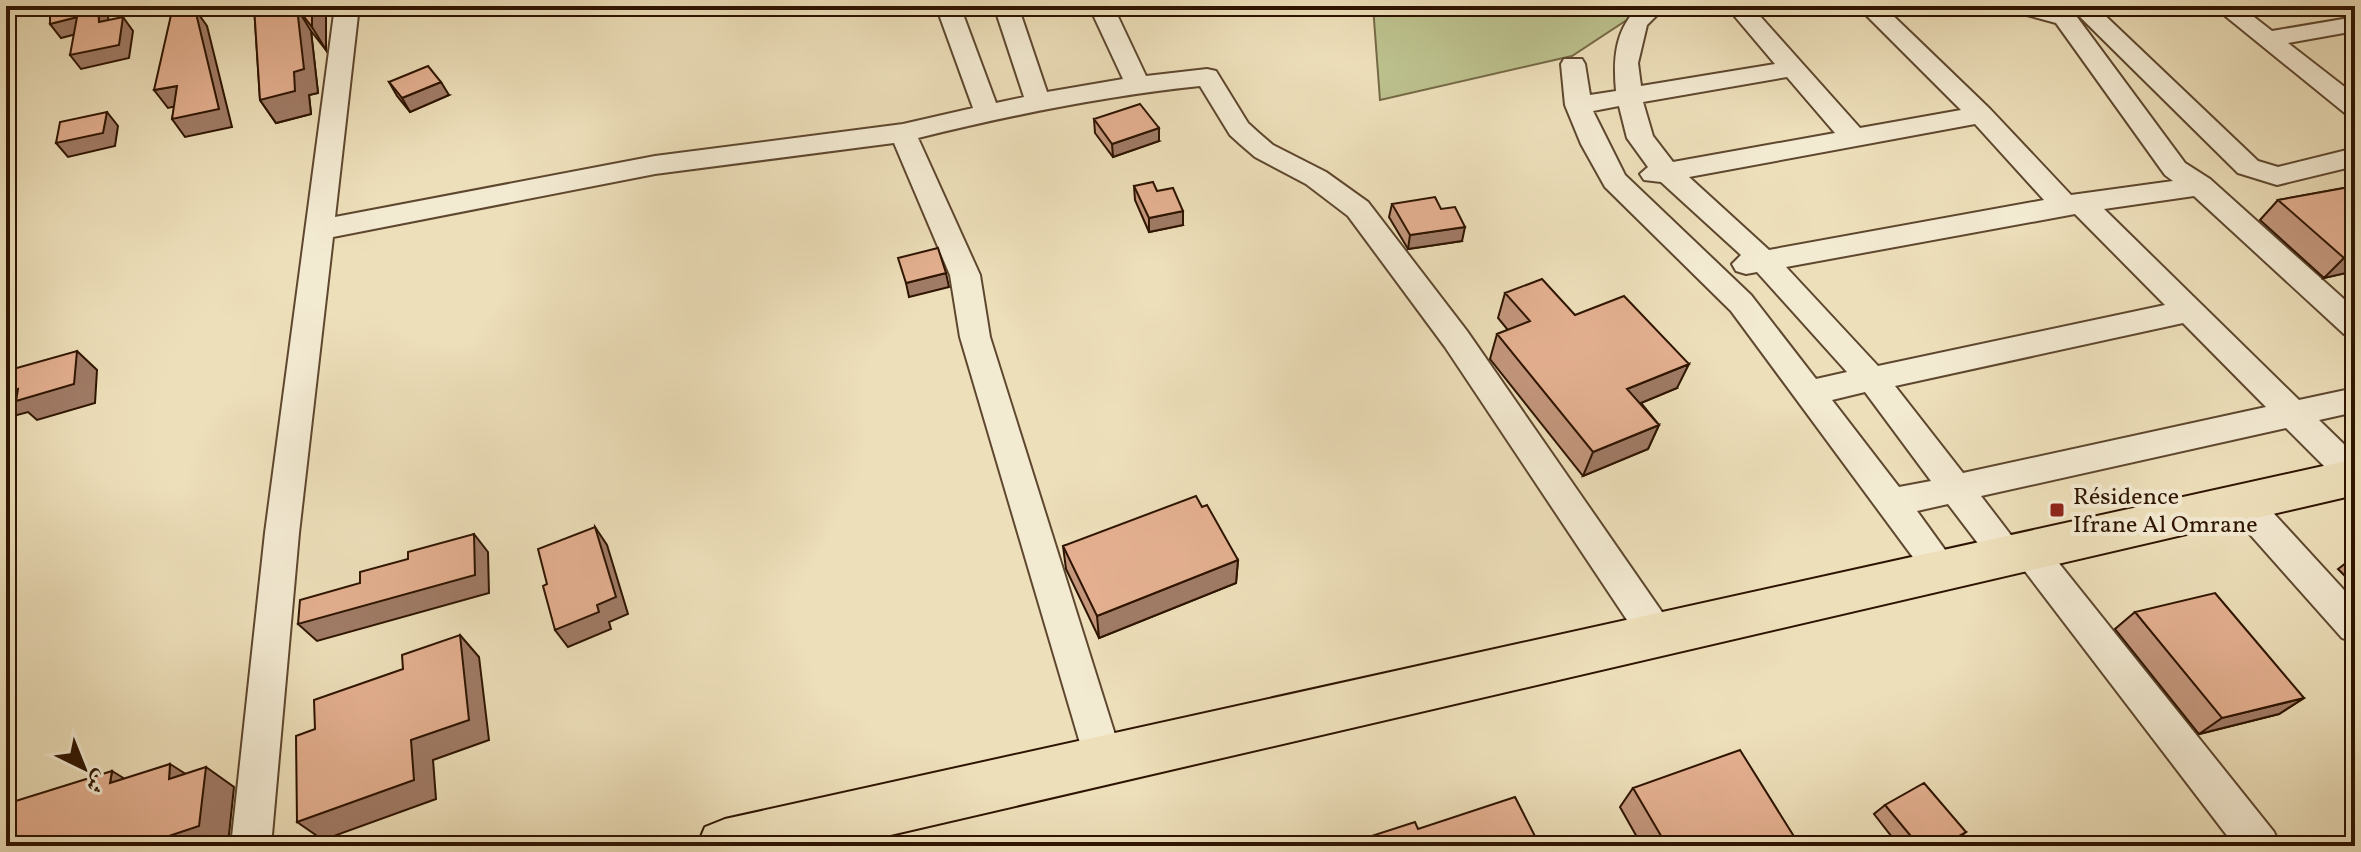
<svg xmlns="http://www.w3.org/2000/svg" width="2361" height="852" font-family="Vollkorn,Amiri,serif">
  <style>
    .green { fill: #bcc18d; stroke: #756a46; stroke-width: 2 }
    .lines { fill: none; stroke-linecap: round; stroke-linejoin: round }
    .minor-casing { stroke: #5e472e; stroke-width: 4 }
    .highway-casing { stroke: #2e1400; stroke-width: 4 }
    .minor { fill: #f3ead2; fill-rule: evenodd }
    .highway { fill: #eddfba; fill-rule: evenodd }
    .wall { fill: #c4977d; stroke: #2e1400; stroke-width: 2 }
    .shaded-wall { fill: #a07b66; stroke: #2e1400; stroke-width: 2 }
    .building { fill: #e4b091; stroke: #2e1400; stroke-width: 2 }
    .poi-dot { fill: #8f2418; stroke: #f3ead2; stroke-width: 3 }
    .labels { text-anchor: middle; stroke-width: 8; stroke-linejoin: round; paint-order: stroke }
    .poi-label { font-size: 24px; fill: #2e1400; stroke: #f3ead2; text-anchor: start }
  </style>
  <rect width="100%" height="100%" fill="#eddfba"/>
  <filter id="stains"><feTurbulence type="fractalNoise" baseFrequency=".0025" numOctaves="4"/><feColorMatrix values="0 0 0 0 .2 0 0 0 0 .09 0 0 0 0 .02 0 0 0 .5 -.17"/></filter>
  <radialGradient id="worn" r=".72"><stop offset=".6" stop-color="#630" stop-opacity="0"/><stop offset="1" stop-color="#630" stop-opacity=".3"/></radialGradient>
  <!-- green -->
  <path class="green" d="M1373 6H1648L1572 56 1380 100Z"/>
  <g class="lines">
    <defs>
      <path id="minor" d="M335 6H359L335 217 655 156 903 124 973 108 936 6H960L996 103 1024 97 994 6H1018L1047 92 1123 79 1089 6H1113L1146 76 1207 69 1216 71 1248 123 1259 133 1273 145 1326 172 1368 202 1467 331 1671 625 1676 636 1671 647 1658 652 1645 647 1445 347 1348 216 1306 184 1255 157 1241 145 1230 135 1200 86C1104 96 1011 115 918 138L980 275 990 337 1123 760 1118 773 1104 778 1090 773 1085 760 960 337 950 275 894 143 655 174 333 237 299 533 271 846H231L265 533Z
        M1640 6H1666L1647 25 1638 63 1641 86 1775 64 1726 6H1751L1860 128 1961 110 1857 6H1883L1990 109 2071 195 2173 181 2165 175 2056 23 2012 11 2008 6H2048L2074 13 2185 163 2210 179 2355 309V337L2344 334 2194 196 2104 209 2299 400 2355 388V412L2319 420 2355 455V489L2343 485 2286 428 1981 496 2017 543 2030 537 2042 542 2274 832 2280 846H2235L2021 566 2008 572 1996 567 1948 504 1917 511 1961 572 1956 583 1944 587 1932 583 1731 311 1605 187 1581 144 1565 105 1561 64 1564 59H1582L1585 64 1590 95 1616 91C1613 59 1615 28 1640 6ZM1787 77 1835 133 1673 162 1653 136 1643 102ZM1619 106 1627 138 1648 167 1640 174 1644 180 1661 182 1741 255 1732 264 1736 271 1746 274 1757 272 1847 372 1816 379 1751 295 1625 175 1593 111ZM1975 124 2044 200 1769 250 1689 177ZM2075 214 2165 305 1878 366 1786 267ZM2183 323 2266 407 1963 473 1895 386ZM1865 392 1931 481 1899 487 1832 400Z
        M2069 6H2095L2258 161 2278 167 2355 148V166L2277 185 2238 173Z
        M2213 6H2240L2272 31 2355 17V31L2288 43 2355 95V116L2346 114Z
        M2243 489 2255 493 2355 602V643L2342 638 2231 513 2226 503 2231 493Z"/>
      <path id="highway" d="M2355 459V495L843 846H697L705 827 725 819Z"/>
    </defs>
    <!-- minor casing -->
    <use href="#minor" class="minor-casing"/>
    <!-- highway casing -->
    <use href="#highway" class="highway-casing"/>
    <!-- minor -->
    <use href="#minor" class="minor"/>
    <!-- highway -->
    <use href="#highway" class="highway"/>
  </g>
  <!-- wall -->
  <path class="wall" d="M254 6H319L326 17V50L311 31 318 93 309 95 311 114 276 123 260 100Z
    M389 82 449 95 410 112 397 96Z
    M1094 119 1159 141 1113 157 1095 133Z
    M1134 186 1157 191 1183 225 1149 232 1135 200Z
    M2355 186V271L2324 278 2260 220 2278 200Z
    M1392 204 1441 209 1462 241 1408 249 1389 217Z
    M1505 293 1575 315 1677 388 1641 403 1659 425 1648 449 1583 476 1490 359 1497 334 1508 330 1498 318Z
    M1202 507 1238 560 1236 583 1099 638 1066 569 1063 546Z
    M2355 556V586L2338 569Z
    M2135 612 2304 698 2279 714 2199 734 2115 629Z
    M1633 788 1800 846H1642L1620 807Z
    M1885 805 1966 832 1946 846H1899L1874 814Z"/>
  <!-- shaded-wall -->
  <path class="shaded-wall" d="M98 6H107L110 36 99 22Z
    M312 6H319L326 17V50L312 27Z
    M297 8 311 31 318 93 309 95 311 114 276 123 260 100Z
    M195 9 207 26 232 127 185 137 172 119Z
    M77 17 88 31 61 38 50 24Z
    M123 17 133 31 129 58 81 69 70 55Z
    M441 82 449 95 410 112 402 98Z
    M177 86 190 103 168 108 154 90Z
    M107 112 118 126 115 146 68 157 56 143Z
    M1159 128V141L1113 157 1112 144Z
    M1183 211V225L1149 232V218Z
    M1465 227 1462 241 1408 249 1410 235Z
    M2355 255V271L2324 278 2344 258Z
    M946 273 949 287 909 297 906 283Z
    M77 351 97 370 95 403 37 420 28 412 6 418V393L18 389Z
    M1689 364 1677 388 1617 413 1627 389Z
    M1659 425 1648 449 1583 476 1593 452Z
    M595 527 607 545 628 614 609 622 611 629 568 647 555 630 597 605Z
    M474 534 488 552 489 593 317 641 298 624Z
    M1238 560 1236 583 1099 638 1097 616Z
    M460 635 479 657 489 740 433 760 436 799 323 840 297 822 411 740Z
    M2304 698 2279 714 2199 734 2222 718Z
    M170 764 200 783 169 779Z
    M206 767 234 787 228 844 223 846H139Z
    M112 771 143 790 110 783Z
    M1966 832 1946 846H1941Z
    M84 841 93 846H70Z"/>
  <!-- building -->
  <path class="building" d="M50 6H98L99 22 123 17 119 45 70 55 77 17 50 24Z
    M254 6H312V27L297 8 304 69 294 72 295 91 260 100Z
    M195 9 219 109 172 119 177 86 154 90 171 15Z
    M428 66 441 82 402 98 389 82Z
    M1140 104 1159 128 1112 144 1094 119Z
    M107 112 103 133 56 143 60 122Z
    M1153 182 1157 191 1173 188 1183 211 1149 218 1134 186Z
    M2355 186V255L2344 258 2278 200Z
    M1435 197 1441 209 1455 207 1465 227 1410 235 1392 204Z
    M938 248 946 273 906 283 898 258Z
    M1542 279 1575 315 1624 296 1689 364 1627 389 1659 425 1593 452 1497 334 1530 321 1505 293Z
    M77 351 74 384 16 401 18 389 6 393V371Z
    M1196 496 1202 507 1207 505 1238 560 1097 616 1063 546Z
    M595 527 616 597 597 605 599 612 555 630 543 586 547 584 538 549Z
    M474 534 475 575 298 624 300 600 360 583V572L408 559V552Z
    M2215 593 2304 698 2222 718 2135 612Z
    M460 635 469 720 411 740 414 780 297 822 296 736 315 729 314 700 403 669 402 655Z
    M1740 750 1800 846H1667L1633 788Z
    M170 764 169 779 206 767 199 826 139 846H83L84 841 70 846H6V804L112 771 110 783Z
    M1924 783 1966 832 1941 846H1919L1885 805Z
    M1515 797 1540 846H1362L1359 840 1415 822 1418 829Z"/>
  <!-- markers -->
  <rect class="poi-dot" x="2049" y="502" width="16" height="16" rx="4"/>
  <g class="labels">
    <!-- poi labels -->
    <g class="poi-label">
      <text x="2073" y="504">Résidence<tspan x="2073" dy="28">Ifrane Al Omrane</tspan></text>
    </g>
  </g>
  <!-- margin -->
  <rect width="2361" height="852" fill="none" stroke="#eddfba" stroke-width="32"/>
  <rect x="8" y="8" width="2345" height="836" fill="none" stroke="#2e1400" stroke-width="4"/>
  <rect x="16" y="16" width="2329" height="820" fill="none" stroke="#2e1400" stroke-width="2"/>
  <!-- north arrow -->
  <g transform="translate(84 768) rotate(137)" stroke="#f3ead2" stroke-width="6" paint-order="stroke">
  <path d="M0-6L14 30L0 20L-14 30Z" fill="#2e1400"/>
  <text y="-12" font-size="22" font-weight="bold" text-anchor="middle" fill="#2e1400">ش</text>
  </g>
  <rect width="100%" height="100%" filter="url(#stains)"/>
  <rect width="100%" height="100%" fill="url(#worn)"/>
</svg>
